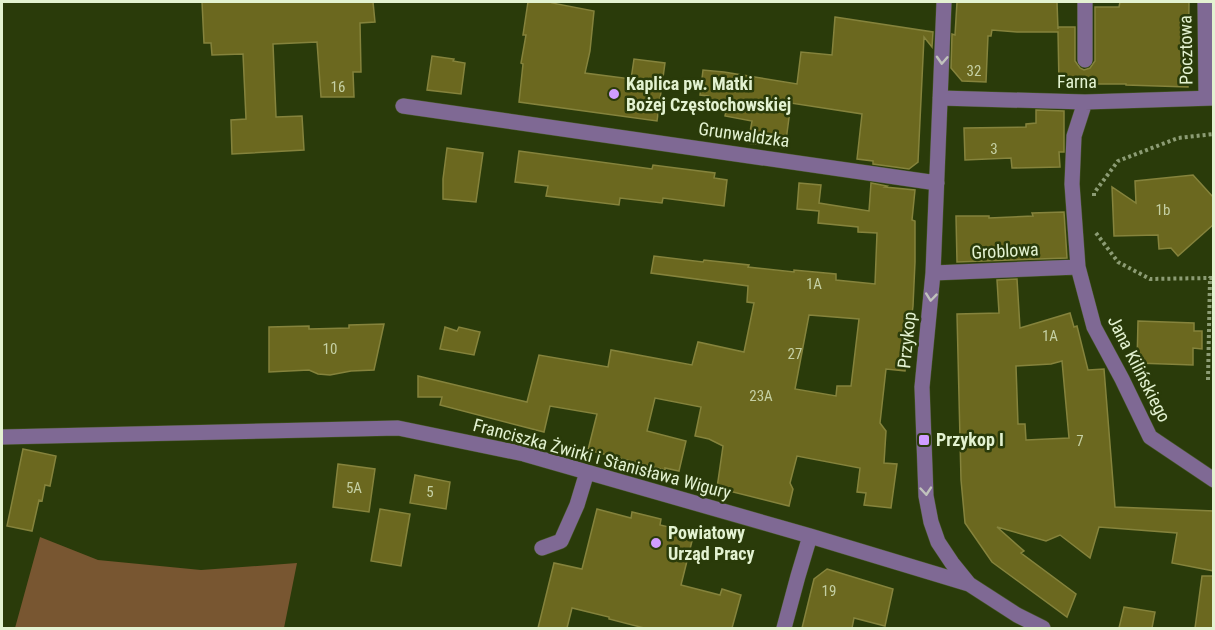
<svg xmlns="http://www.w3.org/2000/svg" width="1215" height="630" font-family="'Roboto Condensed',sans-serif">
  <style>
    .green { fill: #785631 }
    .building { fill: #6b681f; stroke: #85833c; stroke-width: 1.5; fill-rule: evenodd }
    .lines { fill: none; stroke-linecap: round; stroke-linejoin: round }
    .minor-casing { stroke: #48582a; stroke-width: 16 }
    .path { stroke: #8c9c74; stroke-width: 4; stroke-dasharray: 3 3; stroke-linecap: butt }
    .minor { stroke: #7f6994; stroke-width: 15 }
    .oneway { stroke: #c0c2bc }
    .poi-dot { fill: #d09dff; stroke: #2a3b0a; stroke-width: 2 }
    .labels { text-anchor: middle; stroke-width: 5; stroke-linejoin: round; paint-order: stroke }
    .number-label { font-size: 15px; fill: #c5d0a4 }
    .street-label { font-size: 18px; fill: #e3f2d1; stroke: #2a3b0a }
    .poi-label { font-size: 18px; font-weight: bold; fill: #e3f2d1; stroke: #2a3b0a; text-anchor: start }
  </style>
  <rect width="100%" height="100%" fill="#2a3b0a"/>
  <!-- green -->
  <path class="green" d="M40 537 98 560 201 570 297 563 284 628H15Z"/>
  <!-- building -->
  <path class="building" d="M202 2H373L375 22 360 23 361 72H353L354 97H321L317 42 273 44 276 117 302 116 304 150 232 154 231 120 246 119 243 54 212 55 211 43H204Z
    M528 2H552V3L594 11 590 51 585 73 631 79 634 59 665 63 657 121 519 102 523 64 521 63 526 35H523Z
    M957 2H1057L1058 29V27H1075V61L1080 68 1084 70 1090 68 1095 61V7H1119L1120 2H1189L1188 87 1126 85V84H1059L1058 32H1017L992 30 991 36H988L986 82 962 81 951 68 952 34 955 35Z
    M835 17 933 32 932 47 924 37 918 162 909 169 873 164V161L857 159 862 114 791 103 785 148 748 143 752 121 725 116 727 105 707 102 708 96 700 95 703 70 724 72 797 84 801 52 832 55Z
    M432 56 454 59 453 61 465 63 461 94 427 90Z
    M1036 110 1064 111V152H1059L1060 167 1012 168 1011 158 965 160 964 128 1026 127V124L1036 123Z
    M447 148 483 153 476 202 443 199V179Z
    M519 151 652 169 653 165 715 173 714 178 727 180 724 206 663 198 662 203 620 198 619 205 546 196 548 186 515 182Z
    M1193 175 1214 198V224L1178 256 1171 248 1159 249 1158 235 1114 236 1112 187 1136 203 1135 181Z
    M799 183 821 185 819 203 869 211 871 183 887 186 885 187 915 190 912 220 915 221V262L913 306 905 371 886 369 880 423 886 431 884 463 897 464 891 508 864 505 866 493 857 492 860 468 797 456 790 483 793 489 789 506 717 488 723 446 709 439 695 436 701 407 655 398 647 431 686 441 679 471 665 468V470L588 450 597 414 550 406 544 432 440 405 442 397H418V376L527 402 539 355 608 367 611 350 692 365 698 342 744 352 754 303 747 302 748 286 651 273 654 256 703 262 704 260 749 265 748 267 794 272V270L836 274V280L875 284 877 233 858 232V227L818 223 819 211 797 209ZM809 315 859 319 851 386H837L836 396 795 389Z
    M1064 212 1067 258 957 262 956 216H989V218L1033 216 1032 213Z
    M1017 279 1020 328 1070 313 1074 327 1077 326 1088 370 1104 369 1115 507 1214 511V571L1172 563 1177 533 1099 527 1090 558 1060 535 1046 541 997 527 1024 551 1021 553 1076 594 1067 617 992 562 965 523 961 480 957 314 999 313 997 280ZM1062 361 1069 438 1026 440 1025 424H1018L1016 366 1051 364Z
    M1138 321 1194 323V331H1202V349L1193 348V365L1137 363Z
    M384 324 374 370 351 371 330 375 318 374 309 370 269 372V327L309 326V329L349 328V325Z
    M445 327 457 331 459 327 480 332 474 355 440 349Z
    M23 449 56 456 50 486 45 485 42 501 39 500 32 531 7 526Z
    M338 464 375 469 369 512 333 507Z
    M415 475 450 482 446 509 410 503Z
    M380 509 410 514 401 566 371 561Z
    M597 509 631 518 632 512 661 519 660 525 694 533 681 585 720 595 722 589 741 595 732 628H644L609 619V617L572 608 567 628H538L554 563 582 569Z
    M827 569 893 589 885 626 854 618 852 628H802L814 579Z
    M1202 576H1214V628H1195Z
    M1124 607 1155 612 1152 628H1119Z"/>
  <g class="lines">
    <defs>
      <path id="minor" d="M944 2 933 273 922 387 926 496 931 522 938 542 952 563 969 584 1017 615 1043 628
        M1205 2 1206 98
        M1085 60V2
        M940 98 1085 102 1214 98
        M1085 102 1074 136 1072 184 1078 267 1094 327 1122 379 1150 437 1214 480
        M403 106 937 183
        M933 273 1078 267
        M2 437 398 428 524 454 810 536 969 584
        M542 548 561 541 577 505 587 472
        M784 628 798 576 810 536"/>
    </defs>
    <!-- minor casing -->
    <use href="#minor" class="minor-casing"/>
    <!-- path -->
    <path class="path" d="M1094 196V193L1118 161 1178 138 1214 134
      M1096 233 1118 262 1150 279 1210 278
      M1208 380 1210 278H1214"/>
    <!-- minor -->
    <use href="#minor" class="minor"/>
  </g>
  <!-- one-way arrows -->
  <defs><path id="oneway-chevron" d="M-2-3.5L2.5 0L-2 3.5" fill="none" stroke-width="1.6" stroke-linecap="round" stroke-linejoin="round" transform="scale(1.5)"/></defs>
  <g class="oneway">
    <use href="#oneway-chevron" transform="translate(942 60) rotate(93)"/>
    <use href="#oneway-chevron" transform="translate(931 297) rotate(96)"/>
    <use href="#oneway-chevron" transform="translate(926 491) rotate(85)"/>
  </g>
  <!-- markers -->
  <g class="poi-dot">
    <circle cx="614" cy="94" r="6"/>
    <rect x="918" y="434" width="12" height="12" rx="3"/>
    <circle cx="656" cy="543" r="6"/>
  </g>
  <g class="labels">
    <!-- number labels -->
    <g class="number-label">
      <text x="974" y="76">32</text>
      <text x="338" y="92">16</text>
      <text x="994" y="154">3</text>
      <text x="1163" y="215">1b</text>
      <text x="814" y="289">1A</text>
      <text x="1050" y="341">1A</text>
      <text x="330" y="354">10</text>
      <text x="795" y="359">27</text>
      <text x="761" y="401">23A</text>
      <text x="1080" y="446">7</text>
      <text x="354" y="493">5A</text>
      <text x="430" y="497">5</text>
      <text x="829" y="596">19</text>
    </g>
    <!-- street labels -->
    <g class="street-label">
      <text transform="translate(1186 50) rotate(-91)" y="6">Pocztowa</text>
      <text x="1077" y="88">Farna</text>
      <text transform="translate(744 135) rotate(8)" y="6">Grunwaldzka</text>
      <text transform="translate(1005 251) rotate(-3)" y="6">Groblowa</text>
      <text transform="translate(907 340) rotate(-84)" y="6">Przykop</text>
      <text transform="translate(1139 369) rotate(63)" y="6">Jana Kilińskiego</text>
      <text transform="translate(602 459) rotate(15)" y="6">Franciszka Żwirki i Stanisława Wigury</text>
    </g>
    <!-- poi labels -->
    <g class="poi-label">
      <text x="626" y="90">Kaplica pw. Matki<tspan x="626" dy="21">Bożej Częstochowskiej</tspan></text>
      <text x="936" y="446">Przykop I</text>
      <text x="668" y="539">Powiatowy<tspan x="668" dy="21">Urząd Pracy</tspan></text>
    </g>
  </g>
  <!-- border -->
  <rect width="1215" height="630" fill="none" stroke="#e3f2d1" stroke-width="6"/>
</svg>
